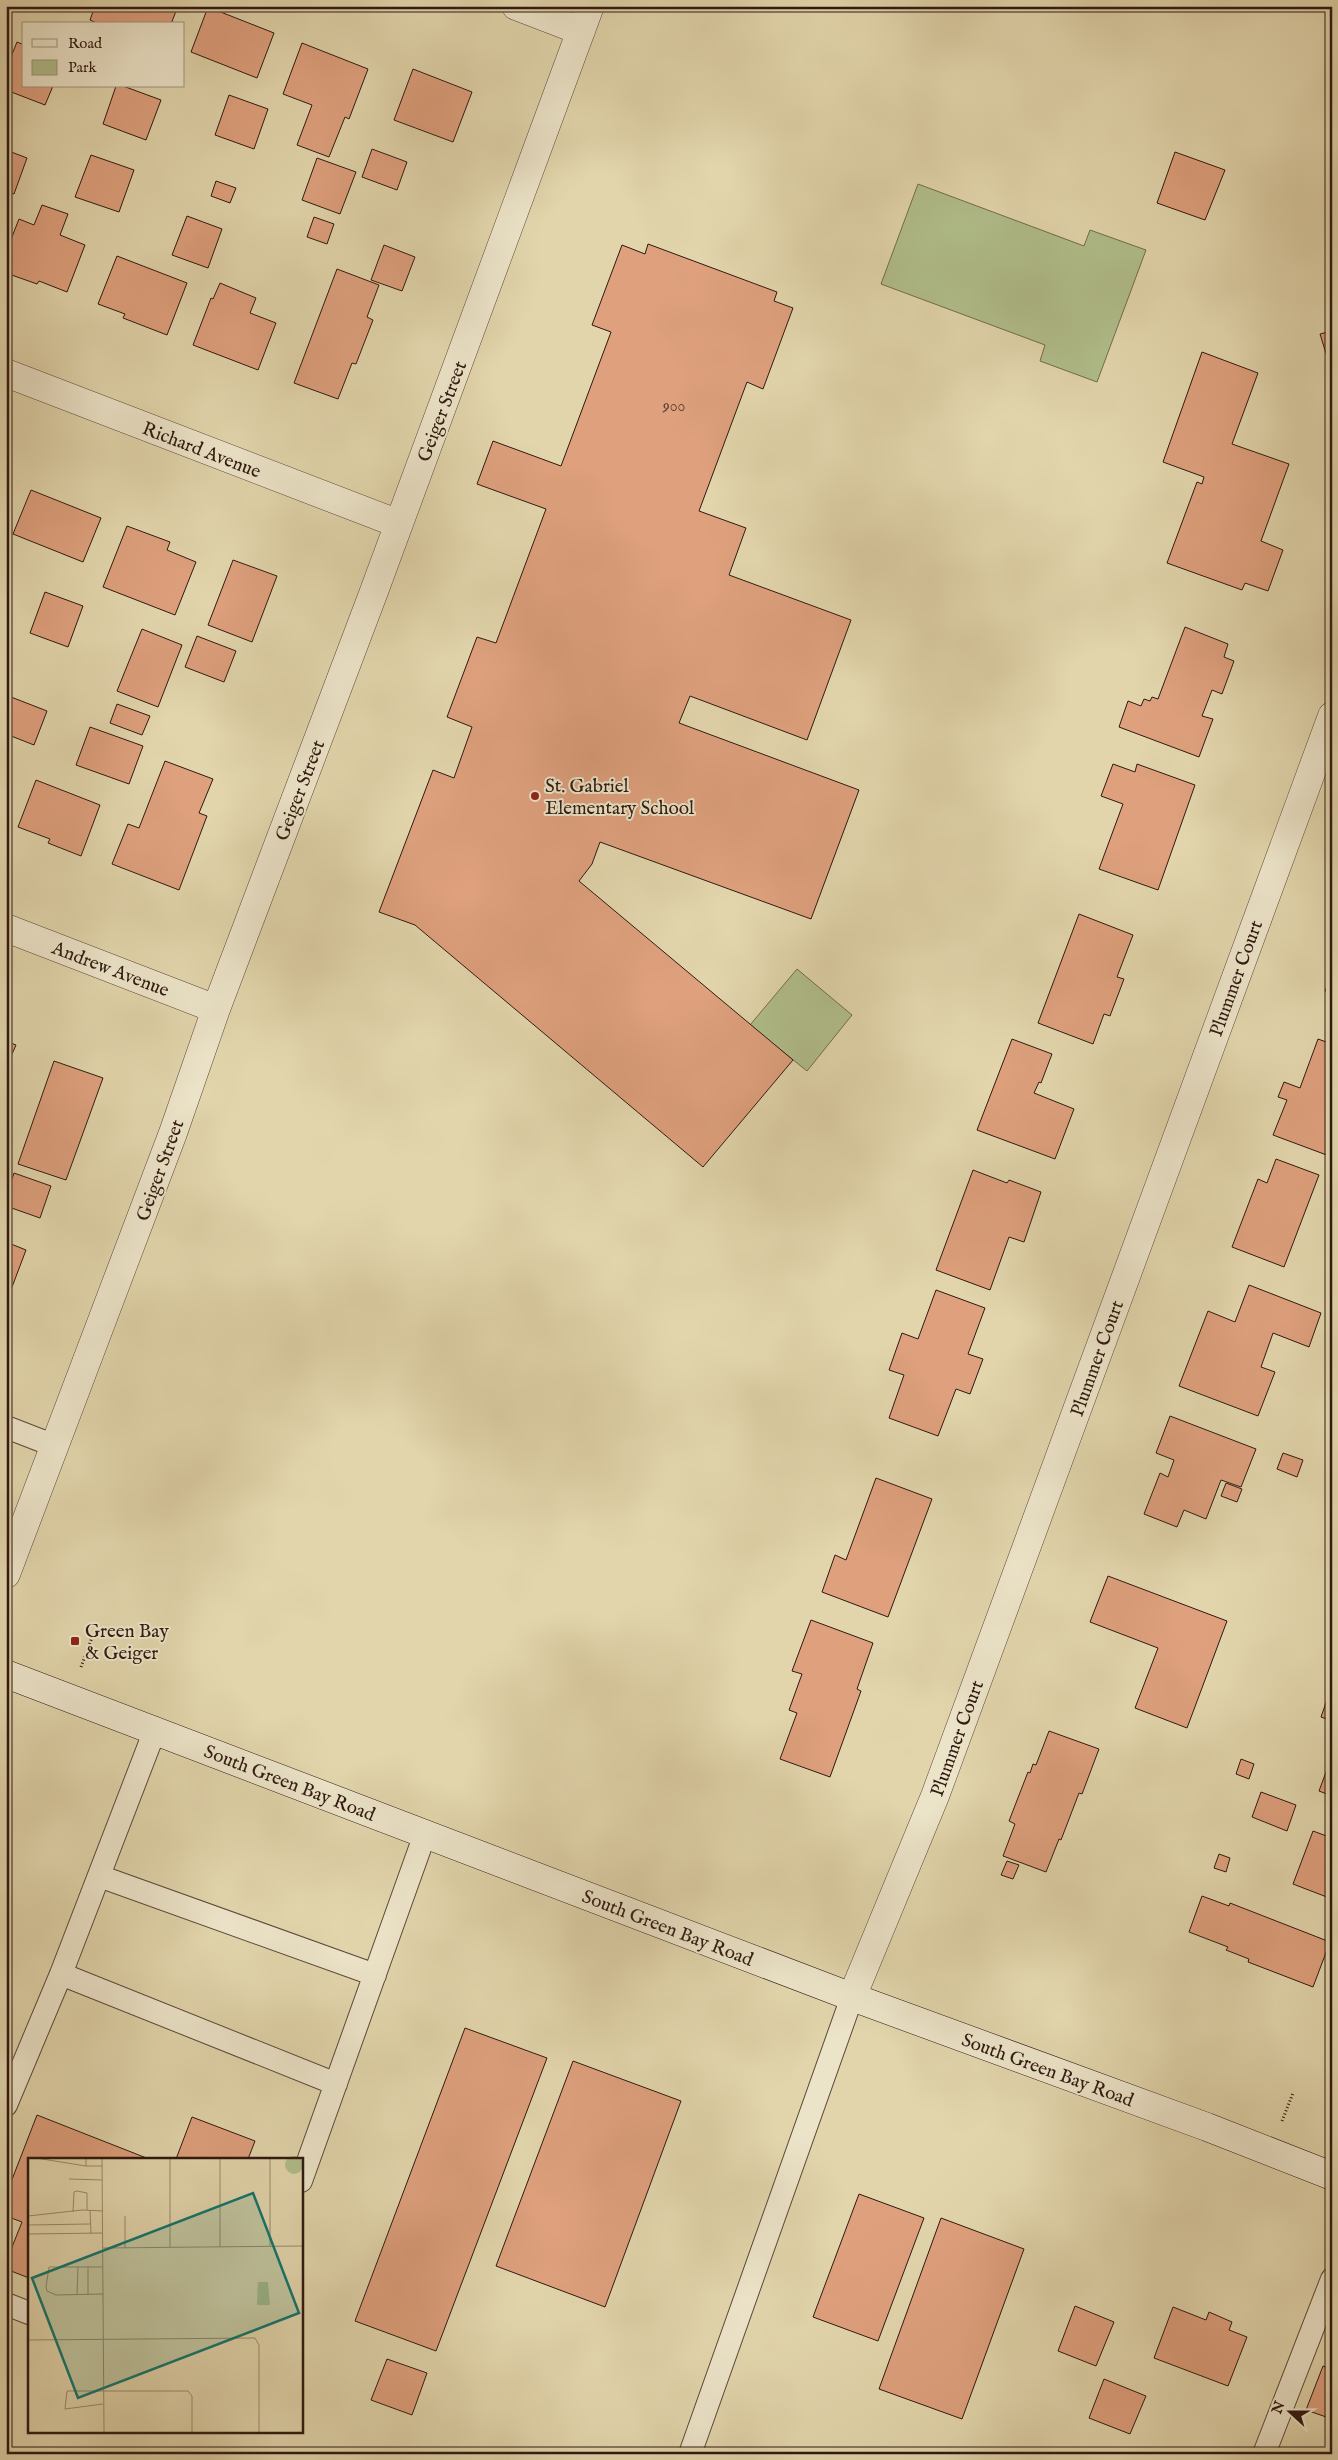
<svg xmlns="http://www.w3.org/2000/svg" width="1338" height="2460" font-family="'IM FELL English',serif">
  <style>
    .green { fill: #b0be8b; stroke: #706c4e }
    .building { fill: #dea07d; stroke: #2f1911 }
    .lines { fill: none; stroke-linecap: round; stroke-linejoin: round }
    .lane-casing { stroke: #5c4838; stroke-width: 24 }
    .street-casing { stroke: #5c4838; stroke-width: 29 }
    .secondary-casing { stroke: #2f1911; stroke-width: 29 }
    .path { stroke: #2f1911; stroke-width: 3; stroke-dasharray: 1 2.5; stroke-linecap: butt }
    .lane { stroke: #ece4c9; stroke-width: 22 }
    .street { stroke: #ece4c9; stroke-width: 28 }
    .secondary { stroke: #ece4c9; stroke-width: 28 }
    .poi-dot { fill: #8f2418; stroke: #ece4c9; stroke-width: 2 }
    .labels { text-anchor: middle; stroke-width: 4; stroke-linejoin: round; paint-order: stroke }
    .number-label { font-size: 16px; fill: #5b3b2c }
    .street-label { font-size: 19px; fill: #2f1911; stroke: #ece4c9 }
    .poi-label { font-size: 19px; fill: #2f1911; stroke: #ece4c9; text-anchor: start }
    .inset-road { fill: none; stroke: #9a8a6e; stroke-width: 1 }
    .view { fill: #0f766e; fill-opacity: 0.15; stroke: #0f766e; stroke-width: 2.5 }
    .inset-edge { fill: none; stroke: #2f1911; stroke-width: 2.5 }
  </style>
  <rect width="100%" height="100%" fill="#e2d5ac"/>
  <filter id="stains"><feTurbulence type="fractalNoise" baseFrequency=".004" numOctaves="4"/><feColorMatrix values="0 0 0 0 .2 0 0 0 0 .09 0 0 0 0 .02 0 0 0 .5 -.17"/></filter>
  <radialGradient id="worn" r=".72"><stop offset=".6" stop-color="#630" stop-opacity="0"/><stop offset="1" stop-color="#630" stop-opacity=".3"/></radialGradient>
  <!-- green -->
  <path class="green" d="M918 184 1084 246 1090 230 1146 250 1097 382 1040 361 1045 345 881 284Z
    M797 969 852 1015 807 1071 750 1025Z"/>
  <!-- building -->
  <path class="building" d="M95 6H178L171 24H99L90 20Z
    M208 7 274 33 257 78 191 52Z
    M17 42 24 45V86H53L45 105 6 90V69Z
    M302 43 368 69 349 119 345 117 329 157 297 145 312 105 283 94Z
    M413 69 472 92 453 142 394 120Z
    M116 86H123L161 100 146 140 103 124Z
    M229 95 268 109 254 149 215 135Z
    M372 149 407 162 397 190 362 177Z
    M6 150 27 158 14 194 6 191Z
    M1175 152 1225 170 1205 220 1157 203Z
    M91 155 134 170 119 212 75 197Z
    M317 158 356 172 340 214 302 200Z
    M216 181 236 188 230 203 211 196Z
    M42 205 68 214 60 235 85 245 67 292 39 281 37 284 6 273V252L19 219 34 225Z
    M187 216 222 229 208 268 172 255Z
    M314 217 334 224 327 244 307 237Z
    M648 244 777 292 774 301 793 308 763 389 747 382 699 511 746 528 729 575 851 620 807 740 690 696 679 723 859 790 811 919 600 842 592 864 579 881 793 1060 703 1167 415 925 379 912 433 770 454 778 472 727 447 717 477 637 496 643 546 509 477 484 493 441 561 466 611 332 592 325 622 245 645 254Z
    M384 245 415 257 402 291 371 280Z
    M117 256 187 283 167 335 123 318 125 314 98 304Z
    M337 269 379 285 367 317 373 320 356 364 352 363 338 399 294 383Z
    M220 283 256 298 250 313 276 323 258 370 193 345 211 298 213 299Z
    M1332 331V373L1320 334Z
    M1202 352 1258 373 1232 444 1289 464 1261 541 1283 550 1268 591 1245 583 1242 590 1167 563 1197 482 1202 484 1204 477 1163 462Z
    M31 490 101 518 83 562 13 534Z
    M127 526 170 542 167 550 196 562 175 615 103 587Z
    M233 560 277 576 252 642 208 625Z
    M45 592 83 606 68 647 30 633Z
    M1185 627 1228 644 1224 657 1234 661 1222 694 1212 690 1202 716 1213 719 1199 757 1119 727 1128 701 1141 706 1144 699 1150 701 1152 697 1158 699Z
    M142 629 182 645 158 707 117 691Z
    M197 636 236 651 224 682 185 667Z
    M11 697 47 711 34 745 6 734V710Z
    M117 704 150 716 142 735 110 723Z
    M90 727 143 746 129 784 76 765Z
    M165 761 213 779 199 813 207 816 179 890 112 864 128 824 139 828Z
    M1113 764 1135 772 1137 764 1195 785 1158 890 1099 869 1123 804 1101 796Z
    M36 780 100 805 81 856 48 843 50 839 18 827Z
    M1079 914 1133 935 1117 977 1124 979 1110 1016 1104 1014 1093 1044 1038 1023Z
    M1332 972V994L1325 991Z
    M1012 1039 1052 1054 1041 1083 1039 1082 1034 1093 1074 1109 1055 1159 977 1130Z
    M1318 1039 1332 1044V1157L1273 1135 1287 1100 1278 1097 1284 1082 1300 1088Z
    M6 1041 16 1045 6 1068Z
    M54 1061 103 1078 66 1180 18 1164Z
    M1276 1159 1319 1175 1284 1267 1232 1247 1258 1179 1267 1183Z
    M973 1170 1007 1183 1009 1180 1041 1192 1024 1242 1009 1237 990 1290 936 1270Z
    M14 1173 51 1186 40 1218 6 1206V1196Z
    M6 1242 26 1250 6 1303Z
    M1249 1285 1321 1313 1309 1347 1273 1333 1261 1367 1275 1372 1258 1416 1179 1386 1208 1311 1235 1322Z
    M936 1290 985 1308 968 1354 983 1359 970 1394 956 1389 938 1436 889 1418 904 1375 889 1370 902 1333 918 1339Z
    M1170 1416 1256 1449 1241 1487 1221 1480 1206 1519 1184 1510 1177 1527 1144 1514 1160 1473 1168 1477 1174 1460 1156 1453Z
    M1283 1453 1303 1460 1297 1477 1277 1469Z
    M876 1478 932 1499 888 1617 822 1592 835 1555 846 1560Z
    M1226 1483 1242 1489 1237 1502 1221 1496Z
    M1108 1576 1227 1621 1187 1728 1135 1708 1158 1648 1090 1622Z
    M811 1620 873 1643 857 1689 861 1691 830 1777 780 1759 797 1713 789 1710 802 1674 792 1671Z
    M1328 1697 1332 1698V1721L1321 1717Z
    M1049 1731 1099 1749 1082 1794 1079 1793 1061 1840 1059 1839 1046 1872 1003 1856 1015 1824 1009 1821 1028 1772 1030 1773 1033 1764 1036 1765Z
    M1332 1756V1796L1319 1791Z
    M1241 1759 1254 1764 1249 1779 1236 1774Z
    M1261 1792 1296 1805 1287 1831 1252 1817Z
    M1313 1831 1332 1838V1899L1293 1884Z
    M1219 1854 1230 1858 1226 1872 1214 1868Z
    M1007 1861 1019 1865 1013 1879 1001 1875Z
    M1202 1896 1229 1906 1230 1903 1330 1942 1313 1987 1248 1962 1249 1959 1226 1950 1228 1947 1189 1932Z
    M465 2028 547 2058 436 2351 355 2321Z
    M573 2061 681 2101 605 2307 496 2266Z
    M37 2115 149 2159H29V2278L6 2269V2262L22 2222 6 2216V2195Z
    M192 2117 255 2141 248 2159H176Z
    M859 2194 924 2218 878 2341 813 2317Z
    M941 2218 1024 2249 962 2419 879 2389Z
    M1075 2306 1114 2322 1096 2366 1058 2351Z
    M1173 2307 1206 2320 1209 2312 1232 2322 1229 2330 1247 2337 1228 2386 1154 2358Z
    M387 2359 427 2373 412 2415 371 2400Z
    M1323 2366 1332 2369V2419L1306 2410Z
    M1104 2379 1146 2396 1130 2434 1089 2418Z"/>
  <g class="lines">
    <defs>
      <path id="lane" d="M6 1427 55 1446
        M99 1876 375 1975
        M61 1974 336 2084
        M6 2105 61 1974 155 1730
        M301 2181 425 1834
        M6 2304 29 2313
        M690 2454 852 1997
        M1264 2454 1332 2279"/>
      <path id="street" d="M516 6 581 31
        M6 373 399 524
        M6 928 216 1009
        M6 1574 173 1133 216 1009 373 594 590 6
        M852 1997 935 1796 1332 716"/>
      <path id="secondary" d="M6 1674 852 1997 1207 2127 1332 2176"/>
    </defs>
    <!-- lane casing -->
    <use href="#lane" class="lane-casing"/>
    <!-- street casing -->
    <use href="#street" class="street-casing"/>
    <!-- secondary casing -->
    <use href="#secondary" class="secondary-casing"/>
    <!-- path -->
    <path class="path" d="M81 1667 93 1635
      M1282 2121 1293 2093"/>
    <!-- lane -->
    <use href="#lane" class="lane"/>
    <!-- street -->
    <use href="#street" class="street"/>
    <!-- secondary -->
    <use href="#secondary" class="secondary"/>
  </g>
  <!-- markers -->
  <g class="poi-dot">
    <circle cx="535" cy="796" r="5"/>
    <rect x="70" y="1636" width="10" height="10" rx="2.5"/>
  </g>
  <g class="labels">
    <!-- number labels -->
    <g class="number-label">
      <text x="674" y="411">900</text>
    </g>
    <!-- street labels -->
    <g class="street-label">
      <text transform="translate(441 411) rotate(-69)" y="7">Geiger Street</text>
      <text transform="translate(202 449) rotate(21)" y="7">Richard Avenue</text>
      <text transform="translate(299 790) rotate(-69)" y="7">Geiger Street</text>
      <text transform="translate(111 968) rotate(21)" y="7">Andrew Avenue</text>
      <text transform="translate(1235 978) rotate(-70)" y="7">Plummer Court</text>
      <text transform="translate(159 1170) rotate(-70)" y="7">Geiger Street</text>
      <text transform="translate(1096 1358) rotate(-70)" y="7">Plummer Court</text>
      <text transform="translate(956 1738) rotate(-70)" y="7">Plummer Court</text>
      <text transform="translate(290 1782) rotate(21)" y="7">South Green Bay Road</text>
      <text transform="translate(668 1927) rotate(21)" y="7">South Green Bay Road</text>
      <text transform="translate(1048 2069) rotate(20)" y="7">South Green Bay Road</text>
    </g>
    <!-- poi labels -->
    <g class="poi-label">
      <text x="545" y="792">St. Gabriel<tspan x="545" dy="22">Elementary School</tspan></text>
      <text x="85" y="1637">Green Bay<tspan x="85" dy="22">&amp; Geiger</tspan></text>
    </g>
  </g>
  <!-- overview -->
  <g transform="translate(28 2158)">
    <rect width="275" height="275" fill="#e2d5ac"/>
    <path d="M257 7a9 9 0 1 1 18 0a9 9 0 1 1-18 0ZM230 124H240L242 147H229Z" fill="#b0be8b"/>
    <path class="inset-road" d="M8 0 58 8M58 0V8H74M74 0 76 275M41 21 74 22M62 52 63 75M45 54 46 34 49 33 59 35V52M0 58 54 52 75 53M97 58V90M0 67 62 66M0 76 75 75M242 88V0M142 89V0M192 89V0M75 90 275 88M60 109V137M75 109H21L18 129 19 133 28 137 75 136M49 137 50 109M0 182 227 180 231 187V275M75 246 37 251 39 233H160L164 238V275"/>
    <path class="view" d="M225 35 271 155 50 240 4 120Z"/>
    <rect width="275" height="275" class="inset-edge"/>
  </g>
  <!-- margin -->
  <rect width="1338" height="2460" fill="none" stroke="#e2d5ac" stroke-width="25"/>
  <rect x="8" y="8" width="1323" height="2445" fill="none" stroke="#2f1911" stroke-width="2.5"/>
  <rect x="12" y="12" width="1313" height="2435" fill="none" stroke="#2f1911"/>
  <!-- legend -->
  <rect x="22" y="22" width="162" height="65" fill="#ece4c9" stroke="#a0937f"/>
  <rect x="32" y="39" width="25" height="8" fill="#ece4c9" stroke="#a0937f"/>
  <text x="68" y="48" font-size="15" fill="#2f1911">Road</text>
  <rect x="32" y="60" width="25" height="15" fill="#b0be8b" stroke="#a0937f"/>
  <text x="68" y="72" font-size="15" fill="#2f1911">Park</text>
  <!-- north arrow -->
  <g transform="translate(1290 2412) rotate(291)" stroke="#ece4c9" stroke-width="4" paint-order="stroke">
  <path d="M0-4L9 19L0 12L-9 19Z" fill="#2f1911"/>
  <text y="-8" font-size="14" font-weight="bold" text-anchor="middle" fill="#2f1911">N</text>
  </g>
  <rect width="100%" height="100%" filter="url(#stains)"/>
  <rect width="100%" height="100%" fill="url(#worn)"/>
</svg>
